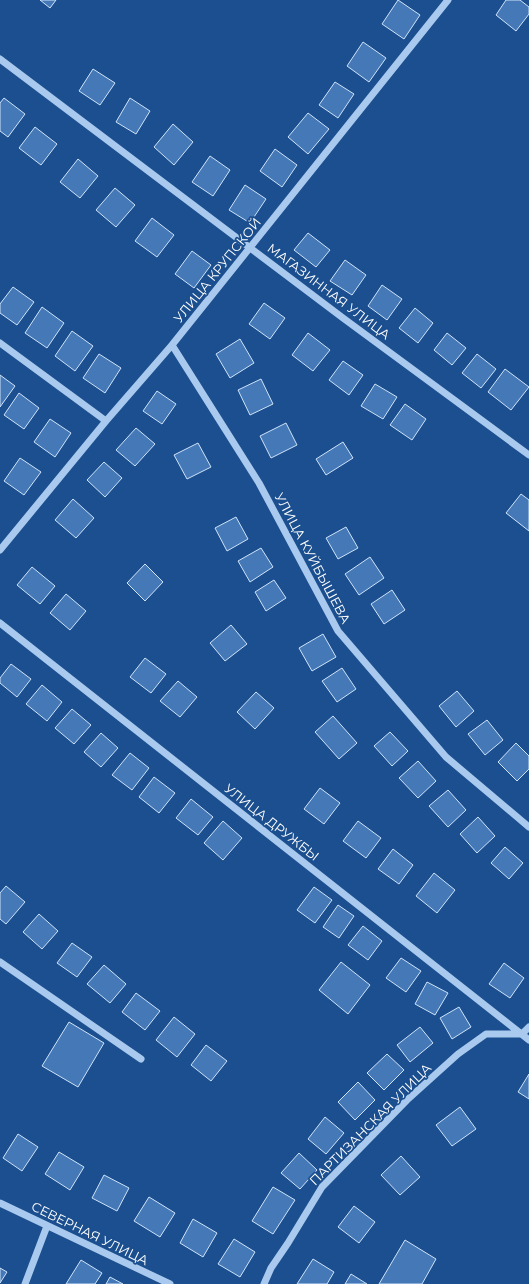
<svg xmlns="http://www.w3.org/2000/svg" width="529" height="1284" font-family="Montserrat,sans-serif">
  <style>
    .building { fill: #4478b7; stroke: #cfe3fa }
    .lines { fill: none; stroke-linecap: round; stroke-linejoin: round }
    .minor { stroke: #a9c9ee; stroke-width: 7 }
    .labels { text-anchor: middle; stroke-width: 3.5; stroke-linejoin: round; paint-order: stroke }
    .street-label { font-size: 13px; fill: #fff; stroke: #1b4f8f }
  </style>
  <rect width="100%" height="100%" fill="#1b4f8f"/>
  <!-- building -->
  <path class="building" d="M40 0H56L50 8Z
    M398 0 420 15 404 39 382 24Z
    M506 0H520L529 7V14L516 31 496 15Z
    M363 42 386 58 369 82 347 66Z
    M93 69 115 83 100 105 79 91Z
    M335 82 354 94 338 118 319 105Z
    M4 98 25 114 8 137 0 131V103Z
    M130 98 150 111 136 134 116 122Z
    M308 113 329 129 308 154 288 137Z
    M173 124 193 142 174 165 154 147Z
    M35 127 57 144 41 165 19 148Z
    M275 149 297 165 282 187 260 171Z
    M210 156 230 170 213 196 192 182Z
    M78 159 98 176 80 198 60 182Z
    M245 185 266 199 250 223 229 210Z
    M115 188 135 205 116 227 96 210Z
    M152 218 174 235 157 257 135 241Z
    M308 233 330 250 316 267 294 250Z
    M192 251 211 265 194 288 175 274Z
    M345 260 366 275 352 295 330 281Z
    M382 285 402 299 387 320 368 306Z
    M13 287 34 302 17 325 0 313V304Z
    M264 303 285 318 270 339 249 324Z
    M42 307 64 323 47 348 25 333Z
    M415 308 433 323 418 343 399 328Z
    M72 331 93 346 75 371 55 356Z
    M308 333 330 350 313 371 292 355Z
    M447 333 466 348 452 365 434 350Z
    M240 339 254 363 230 378 216 354Z
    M99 354 121 368 105 393 83 378Z
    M477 354 496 369 481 388 462 373Z
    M343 361 363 375 349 395 329 380Z
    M505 369 529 387 511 410 488 392Z
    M0 375 15 386 0 407Z
    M261 379 273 404 250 415 238 390Z
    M375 384 397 397 383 419 361 406Z
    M157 391 176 404 162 424 143 411Z
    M19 393 39 408 24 429 4 415Z
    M405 404 426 419 412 440 390 425Z
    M50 419 71 433 55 457 34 442Z
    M286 423 297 445 271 458 260 436Z
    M136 428 155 444 135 466 116 450Z
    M343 442 353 458 326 475 316 459Z
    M198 443 211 467 187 479 174 455Z
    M20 458 41 472 24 495 4 481Z
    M104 462 122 478 105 497 87 480Z
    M521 494 529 500V531L506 513Z
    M73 499 94 518 76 538 55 520Z
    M236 517 248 539 227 551 215 528Z
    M346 527 358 548 338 559 326 538Z
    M261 548 273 567 250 582 238 561Z
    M370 557 384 578 359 595 345 574Z
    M145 564 163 582 145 601 127 583Z
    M32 567 55 586 40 604 17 585Z
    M274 580 286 598 266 611 255 592Z
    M392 590 405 610 384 624 371 604Z
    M66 594 86 611 70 630 50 613Z
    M231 625 247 644 225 661 210 643Z
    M323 634 336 657 312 671 299 648Z
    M145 658 166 674 151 693 130 677Z
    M11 664 31 679 17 697 0 683V678Z
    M342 668 356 689 337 702 322 681Z
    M178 681 197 697 180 717 160 701Z
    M42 685 62 702 47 721 26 704Z
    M457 691 474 711 456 727 439 706Z
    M256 692 274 708 255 729 237 712Z
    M72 709 91 725 74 744 55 728Z
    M333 716 357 743 339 759 315 732Z
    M487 720 503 740 485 755 468 734Z
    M390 732 408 751 392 766 374 746Z
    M101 733 118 748 101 767 84 752Z
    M516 743 529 756V769L517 781 498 762Z
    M130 753 149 768 132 790 112 775Z
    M418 761 436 781 418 798 399 778Z
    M154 777 175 793 159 813 139 797Z
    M320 788 340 803 324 824 304 809Z
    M448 790 466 810 448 827 429 806Z
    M191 799 213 817 198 835 176 818Z
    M478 817 495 836 477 853 460 834Z
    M223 821 242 838 223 860 204 843Z
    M358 821 381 838 366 858 343 841Z
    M505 847 523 863 509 879 491 863Z
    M393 849 413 865 399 884 378 869Z
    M434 873 455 890 437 913 416 896Z
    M6 886 25 902 6 924 0 919V893Z
    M314 887 332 900 315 923 297 910Z
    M338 905 354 916 339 938 323 927Z
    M39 914 58 931 42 949 23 932Z
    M363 926 382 941 368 960 348 945Z
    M72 943 92 957 77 977 57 963Z
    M401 958 421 971 406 992 386 978Z
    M341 962 370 985 348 1014 319 990Z
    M504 963 524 978 510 998 489 984Z
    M104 965 126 984 110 1003 87 984Z
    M427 982 448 993 435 1015 415 1004Z
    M136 993 160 1011 145 1030 122 1012Z
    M459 1007 471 1027 452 1039 440 1018Z
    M174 1017 195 1034 177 1057 156 1040Z
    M69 1022 104 1043 78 1087 42 1066Z
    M420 1027 433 1043 410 1062 397 1045Z
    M206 1045 227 1061 211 1081 191 1065Z
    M387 1054 404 1070 384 1090 367 1073Z
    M529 1074V1099L518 1092Z
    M358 1082 375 1100 355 1120 338 1102Z
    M460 1107 476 1129 452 1146 436 1125Z
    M325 1117 344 1133 326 1154 308 1139Z
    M18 1134 38 1147 22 1171 3 1158Z
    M59 1152 84 1167 70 1190 45 1174Z
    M299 1153 317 1170 300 1189 281 1173Z
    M401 1156 420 1177 400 1195 381 1175Z
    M104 1175 129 1188 117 1211 92 1198Z
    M273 1187 295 1200 273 1234 252 1221Z
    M149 1197 175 1213 160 1237 134 1221Z
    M354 1206 375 1222 359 1243 338 1227Z
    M193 1219 217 1233 203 1257 180 1243Z
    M234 1239 255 1252 240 1277 218 1264Z
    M405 1240 436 1259 422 1284H379Z
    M313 1259 334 1272 327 1284H297Z
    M81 1260 102 1273 95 1284H66Z
    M0 1268 7 1272 0 1283Z
    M351 1274 367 1284H345Z
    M110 1277 123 1284H106Z"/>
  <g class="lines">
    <!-- minor -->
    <path class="minor" d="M0 59 343 318 529 455
      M0 343 106 421
      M172 345 259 483 338 631 446 757 529 827
      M0 550 106 421 172 345 448 0
      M0 623 529 1040
      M0 962 141 1059
      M0 1203 170 1284
      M25 1284 47 1226
      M264 1284 271 1268 288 1243 322 1187 407 1100 458 1054 486 1034H522L529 1027"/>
  </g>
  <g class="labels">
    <!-- street labels -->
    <g class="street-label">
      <text transform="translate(217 270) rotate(-51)" y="5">УЛИЦА КРУПСКОЙ</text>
      <text transform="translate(329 291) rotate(37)" y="5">МАГАЗИННАЯ УЛИЦА</text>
      <text transform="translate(313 558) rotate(62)" y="5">УЛИЦА КУЙБЫШЕВА</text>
      <text transform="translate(272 822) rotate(38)" y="5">УЛИЦА ДРУЖБЫ</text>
      <text transform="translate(370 1124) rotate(-45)" y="5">ПАРТИЗАНСКАЯ УЛИЦА</text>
      <text transform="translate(90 1233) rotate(26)" y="5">СЕВЕРНАЯ УЛИЦА</text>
    </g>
  </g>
</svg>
